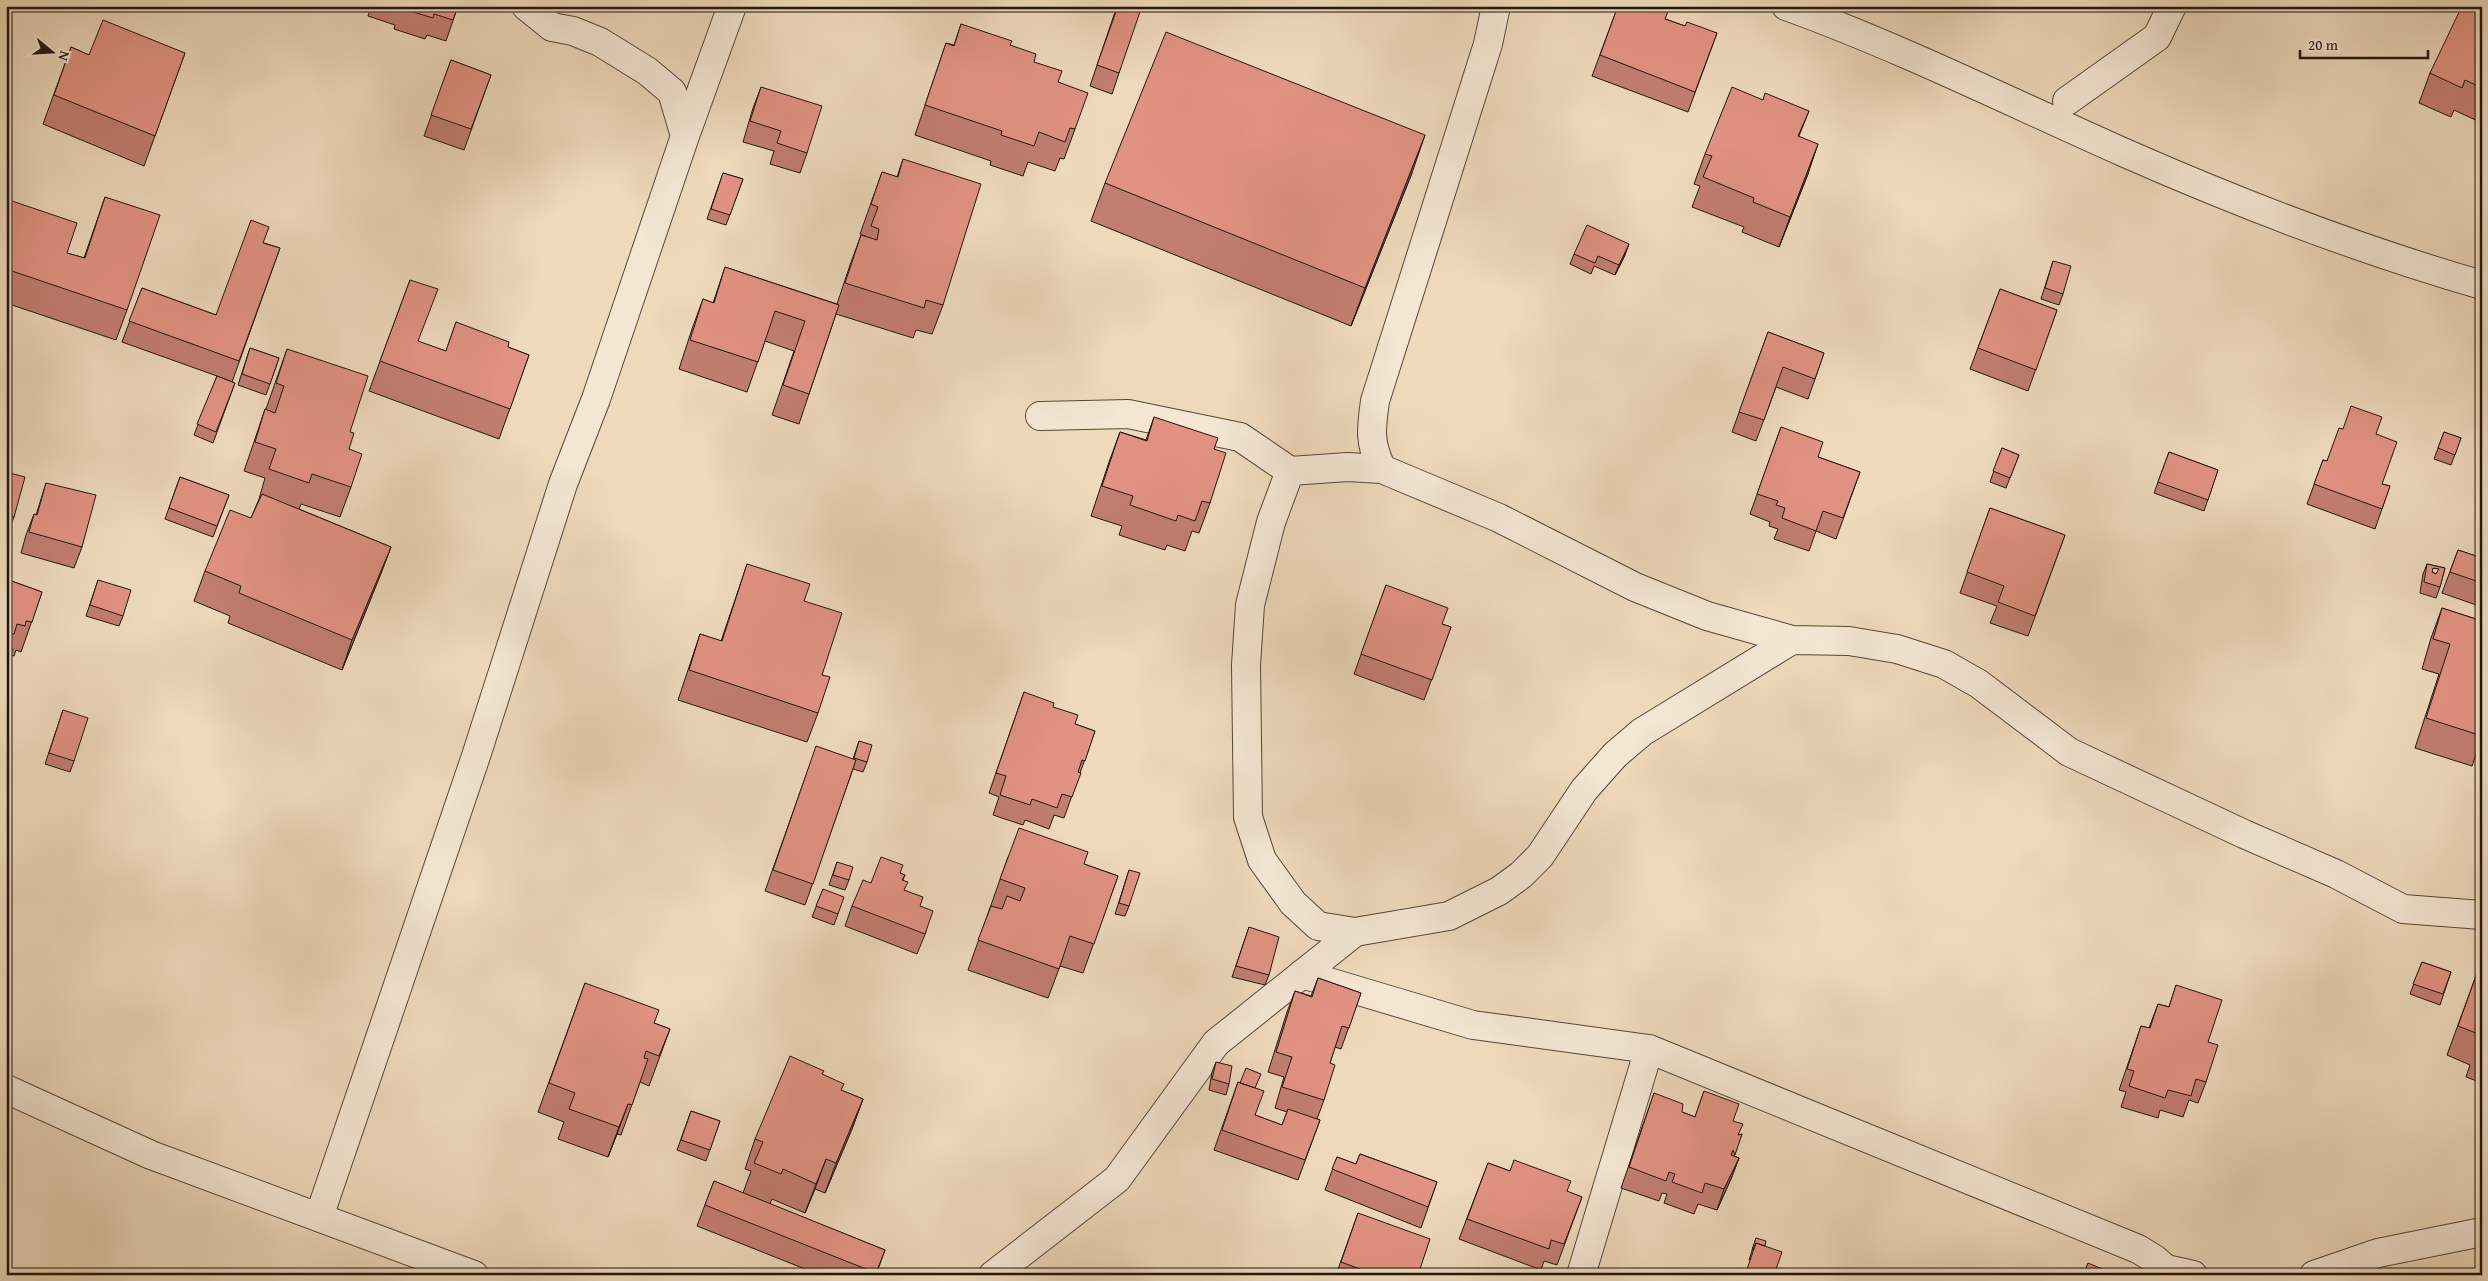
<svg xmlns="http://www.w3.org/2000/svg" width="2488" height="1281" font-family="'Gentium Book Plus',serif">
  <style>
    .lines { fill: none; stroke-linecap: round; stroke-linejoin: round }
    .minor-casing { stroke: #54473a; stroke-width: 30 }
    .minor { stroke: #f4e6d3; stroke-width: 28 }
    .wall { fill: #c27e70; stroke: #21160f; fill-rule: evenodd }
    .shaded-wall { fill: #9e665b; stroke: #21160f }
    .building { fill: #e19282; stroke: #21160f; fill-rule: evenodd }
  </style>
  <rect width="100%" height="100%" fill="#eed9bb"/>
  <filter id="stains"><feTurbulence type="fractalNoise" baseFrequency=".004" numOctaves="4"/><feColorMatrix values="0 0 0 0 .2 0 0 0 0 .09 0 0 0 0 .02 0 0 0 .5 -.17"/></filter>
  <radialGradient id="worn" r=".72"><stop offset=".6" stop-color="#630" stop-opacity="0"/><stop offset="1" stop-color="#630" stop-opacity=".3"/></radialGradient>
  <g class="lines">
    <defs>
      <path id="minor" d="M526 6 552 27 573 31 600 42 647 71 672 92 685 136
        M1496 6 1488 44 1375 401C1371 429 1369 443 1382 469L1499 518 1635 587 1707 616 1792 640 1849 641 1897 649 1944 664 1979 684 2069 752 2244 834 2336 874 2403 909 2482 915
        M1786 6C1902 48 2012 103 2125 153 2241 204 2360 250 2482 285
        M2067 101 2157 37 2172 6
        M1040 416 1128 414 1240 437 1290 471 1348 467 1382 469
        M1290 471 1271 522 1250 605 1246 665 1248 817 1262 860 1293 903 1318 926 1355 932
        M1302 974 1473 1025 1649 1049 2138 1249 2153 1258 2166 1269 2193 1275
        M6 1089 151 1155 474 1275
        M319 1217 476 756 563 484 596 399 685 136 732 6
        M993 1275 1117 1179 1216 1043 1355 932 1449 916 1499 891 1521 875 1540 856 1584 790 1615 755 1642 732 1792 640
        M1581 1275 1649 1049
        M2314 1275 2378 1253 2482 1232"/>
    </defs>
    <!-- minor casing -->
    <use href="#minor" class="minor-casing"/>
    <!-- minor -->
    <use href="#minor" class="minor"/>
  </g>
  <!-- wall -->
  <path class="wall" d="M371 6H458L446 41 427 35 425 39 394 29 395 25 368 16Z
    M1117 6 1119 73 1112 94 1090 86Z
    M1618 6 1665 19 1685 26 1717 33 1688 112 1592 76Z
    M2482 6V123L2454 110 2451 117 2419 103 2430 73Z
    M961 24 1010 45 1034 62 1058 82 1075 129 1064 159 1060 158 1055 171 1028 162 1023 176 990 165 991 161 915 135 946 43 954 45Z
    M71 47 89 55 185 53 144 166 43 124Z
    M451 60 491 75 464 150 424 136Z
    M761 87 807 153 800 173 770 164 774 151 743 142 753 108Z
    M1763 100 1809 111 1799 136 1808 174 1779 247 1742 232 1744 227 1692 207 1700 186 1694 184 1705 154Z
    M903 159 943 305 932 334 916 330 913 338 836 314 809 394 799 424 772 415 794 351 765 341 747 392 679 369 692 329 703 299 713 303 725 267 837 304 850 265 861 235 867 237 860 234 882 172 897 177Z
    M723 173 743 179 726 225 707 219Z
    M1412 173 1351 326 1091 221 1105 183Z
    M105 197 127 310 116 340 6 303V199L67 253 84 258Z
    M264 243 280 248 232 382 222 378 235 383 213 443 194 435 217 376 122 342 142 288 216 315Z
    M1574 254 1625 255 1615 275 1594 266 1591 274 1570 264Z
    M2053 261 2063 294 2059 305 2041 299Z
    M410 280 418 342 446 351 456 322 508 347 529 355 499 439 369 391Z
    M2000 289 2057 310 2028 391 1970 369Z
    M1768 332 1824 353 1808 399 1776 387 1756 441 1732 432Z
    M250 348 279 358 266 395 238 385Z
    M287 349 350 432 349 449 351 487 340 517 301 504 299 509 391 547 380 576 342 670 228 623 230 616 194 601 205 571 251 518 259 499 265 478 244 471 255 439 265 409H266Z
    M1154 417 1214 449 1210 503 1199 533 1192 531 1185 551 1167 545 1165 550 1119 535 1122 526 1091 516 1109 462 1120 432 1146 440Z
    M1781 427 1818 457 1860 472 1836 539 1816 531 1809 551 1774 539 1778 529 1769 526 1770 522 1750 514Z
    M2343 429 2376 434 2382 484 2390 486 2375 529 2307 504 2323 460 2327 461Z
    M2444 432 2461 438 2451 465 2434 459Z
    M2002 448 2019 455 2006 488 1990 482Z
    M2169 452 2218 470 2204 511 2154 493Z
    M6 472 14 517 6 537Z
    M180 477 229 495 213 537 165 519Z
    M46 483 82 547 74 568 21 553 26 535 34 514 36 515Z
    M1990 508 2065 535 2028 636 1990 623 1997 606 1960 593Z
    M2458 550 2482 558V607L2442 593Z
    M747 564 804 601 818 713 807 742 678 700 700 634 721 641 737 594Z
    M2427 564 2445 568 2440 587 2436 598 2420 593 2423 574ZM2433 568 2439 569 2436 574 2432 572Z
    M6 579 42 592 21 652 16 650 14 656 11 655 7 663 6 680Z
    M98 580 123 616 119 626 86 616Z
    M1386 585 1442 624 1451 627 1424 700 1354 674Z
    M2442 608 2482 621V751L2478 749 2472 766 2415 748 2439 674 2422 669 2431 638Z
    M1024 692 1075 724 1095 731 1064 818 1054 815 1049 829 1025 820 1023 825 993 815 999 797 989 793Z
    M63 710 74 761 70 772 45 764Z
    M859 741 867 762 863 772 853 769 805 905 765 891 809 767 853 759Z
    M1008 857 1084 864 1118 876 1083 973 1060 966 1048 998 968 970Z
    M837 862 849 880 845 890 829 885Z
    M1129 870V906L1125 916 1115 914Z
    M900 873 905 875 903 880 904 890 920 906 926 932 917 954 845 926 852 906 871 883Z
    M823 889 838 914 834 925 812 917Z
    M1249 927 1269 975 1265 985 1232 977Z
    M2422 962 2451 972 2440 1005 2410 994Z
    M2477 973 2482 975V1083L2466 1077 2470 1065 2447 1055Z
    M1318 978 1361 993 1341 1049 1335 1047 1330 1063 1324 1100 1317 1119 1320 1120 1298 1180 1214 1150 1238 1082 1255 1088V1115L1282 1125 1287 1112 1275 1108 1284 1077 1268 1072 1287 1012 1295 991 1311 996Z
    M585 983 654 1023 670 1029 649 1086 640 1082 621 1135 617 1134 608 1157 558 1139 564 1122 538 1112Z
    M2176 985 2208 1042 2206 1082 2198 1103 2189 1100 2183 1117 2160 1110 2158 1118 2121 1107 2126 1092 2119 1090 2141 1026 2149 1028 2158 1004 2169 1007Z
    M1216 1062 1229 1084 1226 1095 1209 1090 1212 1072Z
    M822 1075 841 1090 863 1099 852 1129 825 1193 815 1189 805 1213 772 1199 770 1204 885 1250 876 1275H820L697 1226 714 1181 764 1202 743 1193 751 1171 745 1169 755 1139Z
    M1704 1091 1733 1121 1739 1135 1742 1134 1734 1156 1739 1158 1731 1179 1717 1210 1698 1204 1694 1214 1664 1203 1667 1194 1662 1193 1659 1201 1621 1188 1654 1093 1682 1112 1695 1117Z
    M691 1111 720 1121 706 1161 677 1150Z
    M1360 1154 1437 1182 1421 1228 1325 1190 1337 1157 1356 1164Z
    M1488 1163 1582 1197 1557 1265 1544 1261 1541 1270 1459 1239Z
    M1358 1213 1418 1275H1336Z
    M1756 1238 1765 1246 1749 1260Z"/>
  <!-- shaded-wall -->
  <path class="shaded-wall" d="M1425 135 1412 173 1351 326 1365 288Z
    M1818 144 1808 174 1779 247 1790 217Z
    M1629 244 1625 255 1615 275 1619 265Z
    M391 547 380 576 342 670 352 640Z
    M863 1099 852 1129 825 1193 836 1163Z
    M628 1104 617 1134 608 1157 619 1127Z
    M1739 1158 1731 1179 1717 1210 1724 1189Z
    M826 1159 815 1189 805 1213 816 1184Z"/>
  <!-- building -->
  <path class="building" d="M402 6H458L453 20 434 14 433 18 401 8Z
    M1118 6H1142L1119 73 1097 65Z
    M1618 6H1632L1637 8 1638 6H1662L1669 9 1665 19 1685 26 1687 22 1717 33 1695 92 1600 55Z
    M2462 6H2482V88L2465 80 2462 88 2430 73Z
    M103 20 185 53 155 136 54 95 71 47 89 55Z
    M961 24 1012 41 1010 45 1036 54 1034 62 1062 71 1058 82 1088 93 1075 129 1070 128 1065 142 1039 132 1034 146 1001 135 1002 131 925 105 946 43 954 46Z
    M1166 32 1425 135 1365 288 1105 183Z
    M451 60 491 75 471 129 431 115Z
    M761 87 822 106 807 153 777 143 781 131 750 121Z
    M1732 87 1763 100 1765 93 1809 111 1798 136 1818 144 1790 217 1753 202 1754 198 1703 177 1712 156 1705 154Z
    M903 159 981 184 943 305 926 300 924 308 845 283 861 235 877 240 879 229 871 226 878 207 871 204 882 172 898 177Z
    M723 173 743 179 730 215 711 209Z
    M105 197 160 215 127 310 6 269V199L77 223 67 253 85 258Z
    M251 220 269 227 263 243 280 248 239 361 129 321 142 288 216 315Z
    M1587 225 1629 244 1619 265 1598 256 1595 263 1574 254Z
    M2053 261 2071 266 2063 294 2045 288Z
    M725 267 839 305 809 394 783 385 805 321 775 311 758 362 690 340 703 299 714 303Z
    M410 280 438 289 418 341 446 351 456 322 509 342 508 347 529 355 510 409 380 361Z
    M2000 289 2057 310 2036 370 1978 348Z
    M1768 332 1824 353 1815 379 1783 367 1764 420 1739 412Z
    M250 348 279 358 270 384 242 374Z
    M287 349 368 376 350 432 354 433 349 449 362 454 351 487 312 474 309 483 269 469 276 449 255 442 265 409 275 413 284 386 276 383Z
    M217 376 235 383 216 432 197 424Z
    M2351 406 2382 417 2376 434 2397 442 2382 484 2390 486 2382 509 2314 484 2323 460 2327 461 2339 428 2343 429Z
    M1154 417 1218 438 1214 449 1226 453 1210 503 1202 501 1195 521 1178 515 1176 521 1130 505 1133 496 1102 486 1120 432 1147 441Z
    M1781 427 1823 442 1818 457 1860 472 1843 518 1823 511 1816 531 1782 518 1785 508 1776 505 1778 501 1757 494Z
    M2444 432 2461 438 2455 455 2438 448Z
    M2002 448 2019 455 2010 478 1993 471Z
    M2169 452 2218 470 2208 500 2158 482Z
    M6 472 25 477 14 517 6 515Z
    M180 477 229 495 217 526 169 508Z
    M46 483 96 495 82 547 29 532 34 514 37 515Z
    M262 494 391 547 352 640 239 593 241 586 205 571 230 510 251 518Z
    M1990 508 2065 535 2035 616 1998 602 2004 586 1967 572Z
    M2458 550 2482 558V583L2450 572Z
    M747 564 810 584 804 601 842 613 822 675 830 677 818 713 689 670 700 634 722 641Z
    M2427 564 2445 568 2440 587 2424 582ZM2433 568 2439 569 2436 574 2432 572Z
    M6 579 42 592 32 622 26 621 25 626 17 624 14 634 7 632 6 634Z
    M98 580 131 590 123 616 90 605Z
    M1386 585 1448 608 1442 624 1451 627 1432 680 1361 654Z
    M2442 608 2482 621V736L2426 718 2450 644 2433 639Z
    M6 646 13 649 7 663 11 665 6 680Z
    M1024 692 1054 703 1053 707 1078 715 1075 724 1095 731 1085 761 1082 760 1078 772 1081 773 1072 797 1062 794 1057 808 1032 799 1030 805 1000 795 1006 776 996 773Z
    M63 710 88 718 74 761 49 753Z
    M859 741 872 745 867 762 854 758Z
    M816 746 856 760 813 884 773 870Z
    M1019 828 1088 852 1084 864 1118 876 1094 944 1070 936 1059 969 978 940 991 906 1002 909 1007 896 1020 901 1025 888 1000 879Z
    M881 857 903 865 900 873 905 875 902 880 908 882 904 890 923 897 920 906 933 911 925 934 852 906 863 880 871 883Z
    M837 862 853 867 849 880 833 875Z
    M1129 870 1140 873 1129 906 1119 903Z
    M823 889 844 897 838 914 816 906Z
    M1249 927 1279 937 1269 975 1236 966Z
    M2422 962 2451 972 2443 994 2413 984Z
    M2477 973 2482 975V1049L2477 1047 2481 1035 2458 1026Z
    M1318 978 1361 993 1349 1028 1342 1026 1330 1063 1335 1065 1324 1100 1282 1087 1292 1057 1276 1052 1295 991 1312 997Z
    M585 983 659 1010 654 1023 670 1029 659 1056 646 1051 644 1058 648 1059 632 1105 628 1104 619 1127 569 1109 575 1093 549 1083Z
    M2176 985 2222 1000 2208 1042 2218 1045 2206 1082 2196 1079 2191 1096 2168 1090 2165 1098 2129 1086 2134 1071 2127 1069 2141 1026 2150 1028 2158 1004 2169 1007Z
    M790 1056 824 1071 822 1074 844 1084 841 1090 863 1099 836 1163 826 1159 816 1184 783 1169 781 1174 754 1163 763 1142 755 1139Z
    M1216 1062 1232 1066 1229 1084 1212 1079Z
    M1246 1068 1261 1074 1255 1088 1240 1083Z
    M1238 1082 1264 1091 1255 1115 1282 1125 1288 1109 1320 1120 1305 1160 1222 1130Z
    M1704 1091 1739 1104 1733 1121 1743 1124 1738 1135 1742 1134 1735 1155 1733 1150 1731 1155 1739 1158 1724 1189 1705 1183 1702 1193 1672 1182 1675 1174 1669 1172 1666 1181 1629 1167 1654 1093 1683 1104 1682 1112 1695 1117Z
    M691 1111 720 1121 710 1150 681 1140Z
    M1360 1154 1437 1182 1428 1207 1332 1169 1337 1157 1356 1164Z
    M1514 1160 1571 1181 1567 1191 1582 1197 1564 1244 1551 1240 1549 1249 1467 1219 1488 1163 1510 1171Z
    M714 1181 885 1250 876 1273 705 1205Z
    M1358 1213 1430 1239 1418 1275H1371V1273L1341 1262Z
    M1756 1238 1766 1241 1765 1246 1756 1243 1753 1250H1752Z
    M1756 1243 1782 1252 1774 1275H1745Z
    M2088 1263 2117 1275H2083Z"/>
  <!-- margin -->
  <rect width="2488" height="1281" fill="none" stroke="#eed9bb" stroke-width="25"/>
  <rect x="8" y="8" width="2473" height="1266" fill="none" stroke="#21160f" stroke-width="2.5"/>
  <rect x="12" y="12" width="2463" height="1256" fill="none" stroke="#21160f"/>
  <!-- north arrow -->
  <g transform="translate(52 52) rotate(108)" stroke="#f4e6d3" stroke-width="4" paint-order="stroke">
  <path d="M0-4L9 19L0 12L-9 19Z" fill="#21160f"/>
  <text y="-8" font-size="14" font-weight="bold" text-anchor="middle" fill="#21160f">N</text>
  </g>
  <!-- scale -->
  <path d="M2300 50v8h128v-8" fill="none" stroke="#21160f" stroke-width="2.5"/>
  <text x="2308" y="50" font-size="15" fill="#21160f" stroke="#f4e6d3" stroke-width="4" paint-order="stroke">20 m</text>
  <rect width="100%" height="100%" filter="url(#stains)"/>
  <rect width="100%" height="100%" fill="url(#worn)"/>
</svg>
